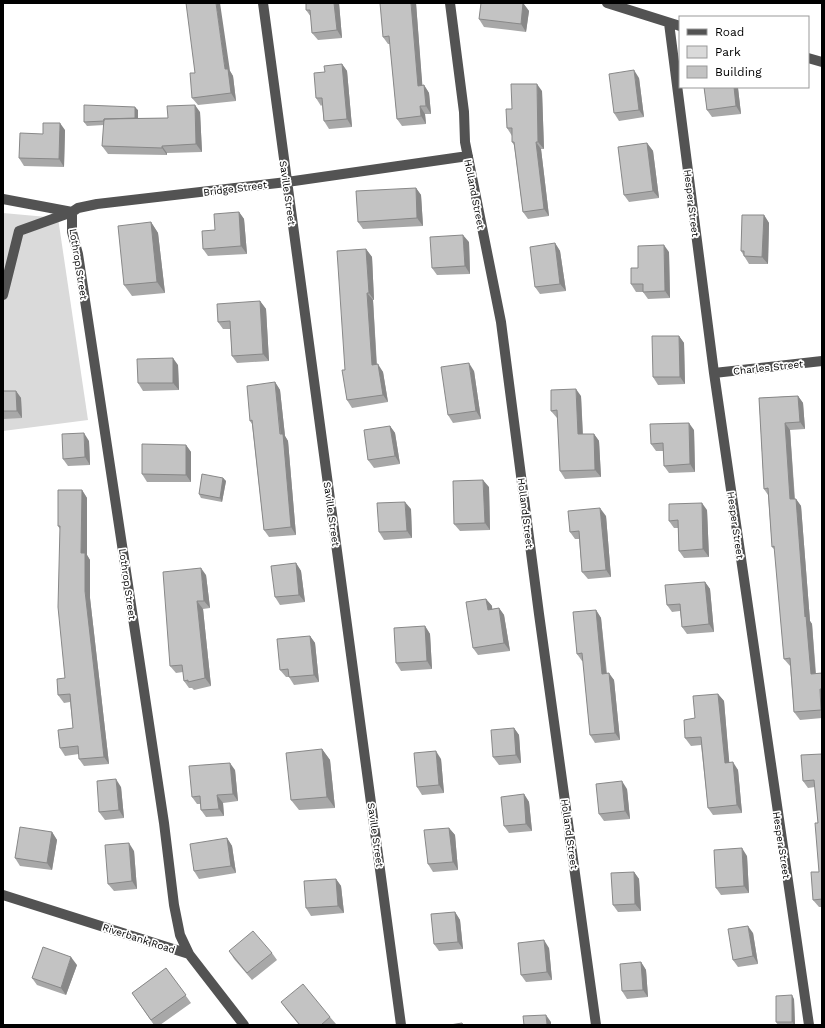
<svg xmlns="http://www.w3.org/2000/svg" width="825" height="1028" font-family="'Work Sans',sans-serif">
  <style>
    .green { fill: #dadada }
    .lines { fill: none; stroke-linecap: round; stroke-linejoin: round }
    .minor { stroke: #535353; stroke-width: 10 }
    .wall { fill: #a8a8a8 }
    .shaded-wall { fill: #888 }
    .building { fill: #c3c3c3; stroke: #888 }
    .labels { text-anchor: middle; stroke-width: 3.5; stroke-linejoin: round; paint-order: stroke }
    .street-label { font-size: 10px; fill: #000; stroke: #fff }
  </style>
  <rect width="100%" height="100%" fill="#fff"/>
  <!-- green -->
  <path class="green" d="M3 213 58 218 88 420 3 431Z"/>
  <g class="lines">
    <!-- minor -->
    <path class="minor" d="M263 3 401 1025
      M450 3 464 112 465 142 501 322 539 614 596 1025
      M607 3 680 26
      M669 23 714 373 809 1025
      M808 58 822 62
      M3 199 72 212 78 208 97 204 287 182 468 156
      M3 295 19 231 72 212V232L78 254 164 823 174 905 180 935 189 954
      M714 373 822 361
      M3 895 189 954 244 1025"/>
  </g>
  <!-- wall -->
  <path class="wall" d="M339 3 342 38 318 40 312 33 311 17 306 10Z
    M416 3 422 85H424L429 93 431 114H425L426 124 402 126 397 119 390 44H388L383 37Z
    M523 3 529 11 526 32 484 27 479 19Z
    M342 64 347 71 352 127 329 129 324 121 322 105 321 106 316 98 325 72Z
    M230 71 233 76 236 101 198 105 192 98Z
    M639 78 644 117 619 121 614 113Z
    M704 87H749L738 88 741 114 712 117 707 110Z
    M542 91 544 149H541L549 216 528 219 523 212 514 145 512 142V136L507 128 512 109Z
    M138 110V118H168L200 112 202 152 167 153V155L108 154 102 146 104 125 87 126 84 122Z
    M65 130 64 167 24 166 19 158 43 134Z
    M647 143 653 151 659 198 629 202 624 195Z
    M416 188 421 195 423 226 363 229 358 222Z
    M239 212 244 219 247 254 208 256 203 249Z
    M764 215 769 223 768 264H749L741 251Z
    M151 222 158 233 165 293 132 296 124 285Z
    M469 242 470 274 437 275 432 268Z
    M555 243 560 251 566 291 540 294 535 287Z
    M366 249 372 257 374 300H373L377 365 383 372 388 402 352 408 347 400 345 370Z
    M669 252 670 298 648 299 643 292H636L631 284 638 268Z
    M260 301 266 309 269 361 237 363 232 356 230 329H223L218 322Z
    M679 336 684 343 685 384 658 385 653 377Z
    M178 365 179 390 143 391 138 383Z
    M474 371 481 419 453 423 448 415Z
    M275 382 280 390 285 436 288 441 296 535 269 537 264 530 252 424 250 421Z
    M3 391H16L21 398 22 418 3 419Z
    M581 396 583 434H594L599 441 601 477 565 479 560 471 558 418H557L551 411Z
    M798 396 803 403 805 429 790 430 795 499H796L801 506 810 621 812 624 816 673H822V718L800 720 794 712 790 666 784 659 775 550 772 547 768 495 764 489 759 398Z
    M390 426 395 433 400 464 374 468 368 460Z
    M694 430 695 472 669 473 664 466 663 451H656L651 444Z
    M89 441 90 465 68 466 63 459Z
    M186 445 191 452V482H147L142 474Z
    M223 478 226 481 222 502 201 498 199 494Z
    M489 487 490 530 460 531 454 524Z
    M82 490 87 498V555L90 560V598L109 764 84 766 79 759V754L65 756 60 748 73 728 70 702 64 703 58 695 65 678 60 529 58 526Z
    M411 509 412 538 384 540 379 532Z
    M707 510 709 557 684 558 679 551 678 528H674L669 521Z
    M606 516 611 577 588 579 582 572 579 539H575L570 532Z
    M296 563 301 571 305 602 280 605 275 597Z
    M206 575 210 608 203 609 211 686 194 690 192 688H189L184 681 183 672 176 673 170 666Z
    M705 582 710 589 714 632 687 634 682 627 680 611 672 612 667 605Z
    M486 599 492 606V609L499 608 504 615 510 651 478 655 473 648Z
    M596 610 601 618 607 673 614 680 620 740 595 743 590 735 583 661H582L577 654Z
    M425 626 430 634 432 669 401 671 396 663Z
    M310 636 315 643 319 682 294 685 289 677H286L280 670Z
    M718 694 724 701 729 763 738 770 742 813 713 815 708 808 701 745 691 746 685 738 695 718Z
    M514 728 519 735 521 763 499 765 493 757Z
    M322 749 330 760 335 808 299 810 291 800Z
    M822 754V907H819L813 900 819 872 818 823 815 787 808 788 803 781Z
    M441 759 444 793 422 795 417 787Z
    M235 770 238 801 223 803 224 816 206 817 201 810 200 804H197L192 797Z
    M121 787 124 818 105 820 99 812Z
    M627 789 630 819 604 821 599 814Z
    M524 794 529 802 532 831 509 833 504 826Z
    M449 828 455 835 458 870 433 872 428 864Z
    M52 832 57 840 52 870 20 866 15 858Z
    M227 838 232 846 236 873 199 879 194 871Z
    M134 851 137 889 114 891 108 884Z
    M747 856 749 893 721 895 716 888Z
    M634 872 639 879 641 911 618 912 613 905Z
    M336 879 341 886 344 913 311 916 306 908Z
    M455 912 460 920 463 949 439 951 434 944Z
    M753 933 758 964 738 967 733 960Z
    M549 948 552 980 526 982 521 975Z
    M229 951 272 953 277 960 252 980 234 959Z
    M641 962 646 970 648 997 627 999 622 991Z
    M77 965 66 995 37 985 32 978Z
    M166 968 191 1003 160 1025H154L132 993Z
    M794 999 795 1025H778L776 1022Z
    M281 1002 330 1017 336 1024 335 1025H299L286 1009Z"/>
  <!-- shaded-wall -->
  <path class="shaded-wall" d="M216 3H220L230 71 233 76 236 101 231 93 225 69Z
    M334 3H339L342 38 337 30Z
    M411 3H416L423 93 418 86Z
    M523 3 529 11 526 32 521 24Z
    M342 64 347 71 352 127 347 119Z
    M634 70 639 78 644 117 639 110Z
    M537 84 542 91 544 149 538 142Z
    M424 85 429 93 431 114 426 106Z
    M734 87H738V88L741 114 736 106Z
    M195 105 200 112 202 152 196 144Z
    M420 106 425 114 426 124 421 116Z
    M135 107 138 110V122L135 118Z
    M60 123 65 130 64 167 59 159Z
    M536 142 541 149 549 216 544 209Z
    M647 143 653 151 659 198 653 191Z
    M162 146 167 153V155L162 148Z
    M416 188 421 195 423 226 417 218Z
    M239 212 244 219 247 254 241 246Z
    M764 215 769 223 768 264 762 257Z
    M151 222 158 233 165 293 157 282Z
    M463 235 469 242 470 274 465 266Z
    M555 243 560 251 566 291 560 284Z
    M664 245 669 252 670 298 665 291Z
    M366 249 372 257 374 300 369 293Z
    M367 293 373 300 377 373 372 365Z
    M260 301 266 309 269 361 263 354Z
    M679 336 684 343 685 384 680 377Z
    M173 358 178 365 179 390 173 383Z
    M469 363 474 371 481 419 476 411Z
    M378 364 383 372 388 402 383 395Z
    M275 382 280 390 285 436 288 441 296 535 291 527Z
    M576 389 581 396 583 442 578 434Z
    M16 391 21 398 22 418 17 411Z
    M798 396 803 403 805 429 800 422Z
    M689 423 694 430 695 472 690 464Z
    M785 423 790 430 795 507 790 499Z
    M390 426 395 433 400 464 395 456Z
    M84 433 89 441 90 465 85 457Z
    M594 434 599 441 601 477 595 470Z
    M186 445 191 452V482L186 475Z
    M223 478 226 481 222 502 220 498Z
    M483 480 489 487 490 530 485 523Z
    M82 490 87 498V555L90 560V598L109 764 104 757 85 591 81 553Z
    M796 499 801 506 810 621 812 624 816 681 811 674 805 617Z
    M405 502 411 509 412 538 407 531Z
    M702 503 707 510 709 557 703 549Z
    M600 508 606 516 611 577 606 570Z
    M296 563 301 571 305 602 299 595Z
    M201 568 206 575 210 608 204 601Z
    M705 582 710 589 714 632 709 624Z
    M486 599 492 606 493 617 488 610Z
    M197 601 203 609 211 686 205 678Z
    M499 608 504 615 510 651 504 643Z
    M596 610 601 618 607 681 602 674Z
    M425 626 430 634 432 669 427 661Z
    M310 636 315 643 319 682 314 675Z
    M609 673 614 680 620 740 615 733Z
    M820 689 822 692V711L821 710Z
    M718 694 724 701 730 770 725 763Z
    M514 728 519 735 521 763 516 755Z
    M322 749 330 760 335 808 327 797Z
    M436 751 441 759 444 793 439 785Z
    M733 762 738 770 742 813 737 805Z
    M230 763 235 770 238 801 233 794Z
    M116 779 121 787 124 818 119 810Z
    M622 781 627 789 630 819 625 811Z
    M524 794 529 802 532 831 526 824Z
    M217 795 223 803 224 816 219 809Z
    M449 828 455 835 458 870 453 862Z
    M52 832 57 840 52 870 47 863Z
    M227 838 232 846 236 873 231 866Z
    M129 843 134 851 137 889 132 881Z
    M742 848 747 856 749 893 744 886Z
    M634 872 639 879 641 911 635 904Z
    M336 879 341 886 344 913 338 906Z
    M455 912 460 920 463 949 458 942Z
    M748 926 753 933 758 964 753 956Z
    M544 940 549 948 552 980 547 972Z
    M71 957 77 965 66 995 61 988Z
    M641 962 646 970 648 997 643 990Z
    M792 995 794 999 795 1025 792 1022Z
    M546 1015 551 1022V1025H547Z"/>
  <!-- building -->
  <path class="building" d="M186 3H216L225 69H228L231 93 192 98 190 73H195Z
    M306 3H334L337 30 312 33 310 10H306Z
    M380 3H411L418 86 424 85 426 106H420L421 116 397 119 389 36 383 37Z
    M481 3H523L521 24 479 19Z
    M342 64 347 119 324 121 322 98H316L314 73 325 72 324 66Z
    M634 70 639 110 614 113 609 74Z
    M511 84H537L538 142H536L544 209 523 212 514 142H512V128H507L506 109H512Z
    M704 87H734L736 106 707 110Z
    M84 105 135 107V118L104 119V121L84 122Z
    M195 105 196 144 162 146V148L102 146 104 119 168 118 167 106Z
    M43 123H60L59 159 19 158 20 133 43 134Z
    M647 143 653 191 624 195 618 147Z
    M416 188 417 218 358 222 356 191Z
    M239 212 241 246 203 249 202 231 215 230 214 214Z
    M742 215H764L762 257 744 256V251H741Z
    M151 222 157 282 124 285 118 226Z
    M463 235 465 266 432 268 430 237Z
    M555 243 560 284 535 287 530 247Z
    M664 245 665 291 643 292V284H631V268H638V246Z
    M366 249 369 293H367L372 365 378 364 383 395 347 400 342 370H345L337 251Z
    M260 301 263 354 232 356 230 321 218 322 217 304Z
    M652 336H679L680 377H653Z
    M173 358V383H138L137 359Z
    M469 363 476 411 448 415 441 367Z
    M275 382 280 434H283L291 527 264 530 252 420 250 421 247 386Z
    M576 389 578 434H594L595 470 560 471 557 410 551 411V390Z
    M3 391H16L17 411H3Z
    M798 396 800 422 785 423 790 499H796L805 617 806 616 811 674 822 673V689H820L821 710 794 712 790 658 784 659 774 546 772 547 768 488 764 489 759 398Z
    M689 423 690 464 664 466 663 443 651 444 650 424Z
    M390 426 395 456 368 460 364 430Z
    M84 433 85 457 63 459 62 434Z
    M142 444 186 445V475L142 474Z
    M202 474 223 478 220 498 199 494Z
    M483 480 485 523 454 524 453 481Z
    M58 490H82L81 553H85V591L104 757 79 759 78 746 60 748 58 730 73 728 70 694 58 695 57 679 65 678 58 607 60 526H58Z
    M405 502 407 531 379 532 377 503Z
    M702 503 703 549 679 551 678 520 669 521V504Z
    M600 508 606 570 582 572 579 531 570 532 568 511Z
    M296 563 299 595 275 597 271 566Z
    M201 568 204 601H197L205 678 188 682V680L184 681 182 665 170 666 163 572Z
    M705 582 709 624 682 627 680 604 667 605 665 585Z
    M486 599 488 610 499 608 504 643 473 648 466 602Z
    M596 610 602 674 609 673 615 733 590 735 582 653 577 654 573 612Z
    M425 626 427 661 396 663 394 628Z
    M310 636 314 675 289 677 288 669 280 670 277 639Z
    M718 694 725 763 733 762 737 805 708 808 701 737 685 738 684 720 695 718 693 696Z
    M514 728 516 755 493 757 491 730Z
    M322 749 327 797 291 800 286 753Z
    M436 751 439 785 417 787 414 753Z
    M822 754V899L813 900 811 872H819L815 823H818L814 780 803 781 801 755Z
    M230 763 233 794 217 795 219 809 201 810 200 796 192 797 189 766Z
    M116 779 119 810 99 812 97 781Z
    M622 781 625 811 599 814 596 784Z
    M524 794 526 824 504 826 501 797Z
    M20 827 52 832 47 863 15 858Z
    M449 828 453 862 428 864 424 830Z
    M227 838 231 866 194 871 190 844Z
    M129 843 132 881 108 884 105 845Z
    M742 848 744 886 716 888 714 850Z
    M634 872 635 904 613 905 611 873Z
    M336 879 338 906 306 908 304 881Z
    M455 912 458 942 434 944 431 914Z
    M748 926 753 956 733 960 728 929Z
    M253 931 272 953 247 973 229 951Z
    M544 940 547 972 521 975 518 943Z
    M43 947 71 957 61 988 32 978Z
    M641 962 643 990 622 991 620 964Z
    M166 968 186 995 151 1020 132 993Z
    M303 984 330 1017 321 1025H300L281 1002Z
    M792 995V1022H776V996Z
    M546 1015 547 1025H524L523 1016Z
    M462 1023 463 1025H450Z"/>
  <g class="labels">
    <!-- street labels -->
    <g class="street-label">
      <text transform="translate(235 188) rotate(-7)" y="4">Bridge Street</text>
      <text transform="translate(288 193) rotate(82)" y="4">Saville Street</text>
      <text transform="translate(475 194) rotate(79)" y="4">Holland Street</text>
      <text transform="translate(692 203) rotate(83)" y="4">Hesper Street</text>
      <text transform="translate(79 264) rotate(81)" y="4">Lothrop Street</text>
      <text transform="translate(768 367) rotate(-6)" y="4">Charles Street</text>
      <text transform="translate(526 513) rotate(83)" y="4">Holland Street</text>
      <text transform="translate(332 514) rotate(82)" y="4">Saville Street</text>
      <text transform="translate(736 525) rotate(82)" y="4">Hesper Street</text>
      <text transform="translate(128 584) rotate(82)" y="4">Lothrop Street</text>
      <text transform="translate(570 834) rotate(82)" y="4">Holland Street</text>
      <text transform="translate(376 835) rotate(82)" y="4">Saville Street</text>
      <text transform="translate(782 845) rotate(81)" y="4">Hesper Street</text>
      <text transform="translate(139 938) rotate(18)" y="4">Riverbank Road</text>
    </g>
  </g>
  <!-- border -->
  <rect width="825" height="1028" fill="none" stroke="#000000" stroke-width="8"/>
  <!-- legend -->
  <rect x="679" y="16" width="130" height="72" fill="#ffffff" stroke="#999999"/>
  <rect x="687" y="29" width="20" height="6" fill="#535353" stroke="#999999"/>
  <text x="715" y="36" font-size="12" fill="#000000">Road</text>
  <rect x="687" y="46" width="20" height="12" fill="#dadada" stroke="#999999"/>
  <text x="715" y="56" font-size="12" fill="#000000">Park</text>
  <rect x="687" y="66" width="20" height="12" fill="#c3c3c3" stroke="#999999"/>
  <text x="715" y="76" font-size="12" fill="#000000">Building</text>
</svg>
